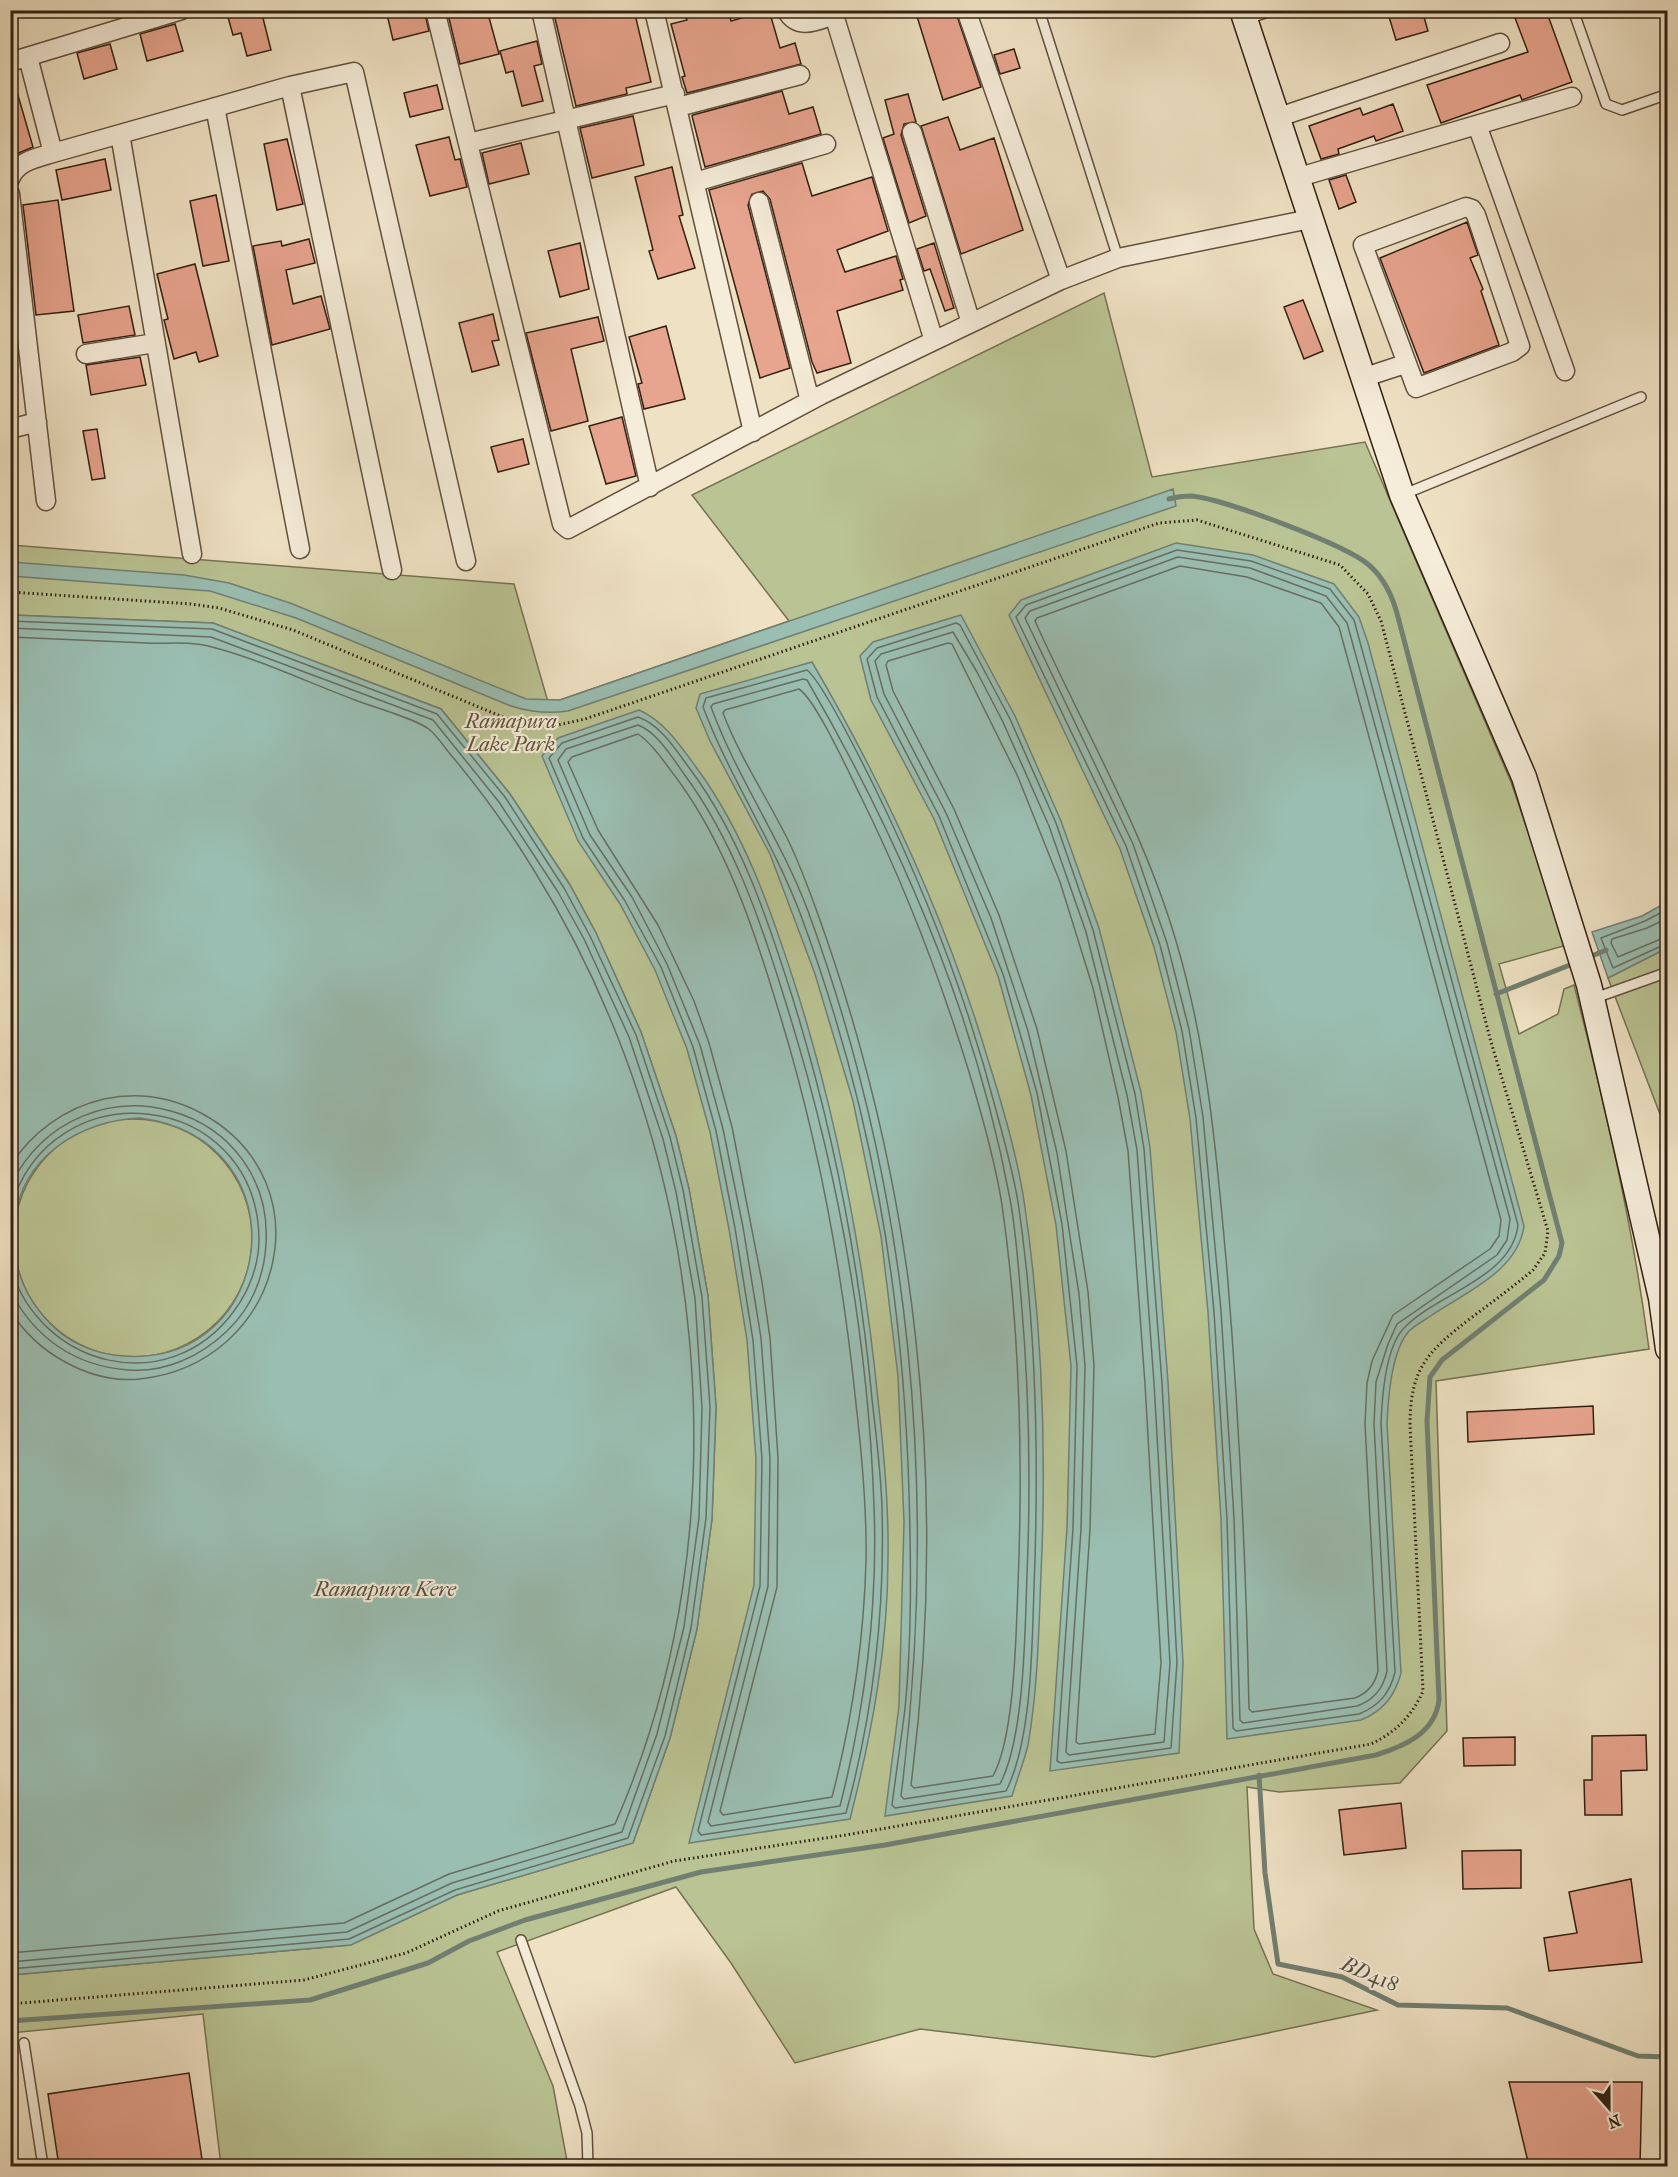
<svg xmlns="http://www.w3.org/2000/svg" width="1678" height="2177" font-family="'IM FELL French Canon',serif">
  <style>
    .green { fill: #bac393; stroke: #767252; stroke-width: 1.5 }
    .water { fill: #9abeb2; stroke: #717f72; stroke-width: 1.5; fill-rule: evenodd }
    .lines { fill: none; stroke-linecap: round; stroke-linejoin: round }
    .shore { stroke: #666f62; stroke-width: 1.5 }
    .stream { stroke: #717f72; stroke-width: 5 }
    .building { fill: #e7a48e; stroke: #332011; stroke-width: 1.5 }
    .lane-casing { stroke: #62503e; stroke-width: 12 }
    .street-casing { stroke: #62503e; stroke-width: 21 }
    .secondary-casing { stroke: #332011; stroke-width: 27 }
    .path { stroke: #332011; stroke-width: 3; stroke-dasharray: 1.5 3; stroke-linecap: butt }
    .lane { stroke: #f5ecd9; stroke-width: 9 }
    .street { stroke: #f5ecd9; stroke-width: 18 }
    .secondary { stroke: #f5ecd9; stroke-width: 24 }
    .labels { text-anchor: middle; stroke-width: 4.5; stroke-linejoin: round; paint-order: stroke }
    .park-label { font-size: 20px; font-style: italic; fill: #5c5138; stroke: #f5ecd9 }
    .water-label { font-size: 21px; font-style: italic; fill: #524f41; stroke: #f5ecd9 }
  </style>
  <rect width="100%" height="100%" fill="#efe2c4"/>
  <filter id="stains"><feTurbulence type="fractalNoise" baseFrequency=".00333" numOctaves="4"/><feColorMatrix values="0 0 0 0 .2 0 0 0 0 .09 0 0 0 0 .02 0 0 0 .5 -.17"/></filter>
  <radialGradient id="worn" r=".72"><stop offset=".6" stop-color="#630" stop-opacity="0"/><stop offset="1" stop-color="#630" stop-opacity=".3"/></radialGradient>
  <!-- green -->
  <path class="green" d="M1104 293 1152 477 1365 442 1511 782 1567 945 1499 964 1519 1034 1558 1014 1564 989 1574 985C1605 1105 1633 1226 1649 1349L1436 1381 1447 1731 1400 1783 1279 1792 1247 1787 1254 1929 1273 1974 1377 2010 1154 2057 920 2029 795 2063 731 1963 676 1887 497 1952 553 2086 568 2166H221L203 2014 11 2033V1975L350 1945 457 1895 633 1843 670 1738 697 1629 712 1519 716 1407 708 1296 689 1189 676 1136 641 1032 596 933 570 885 510 794 441 709 213 623 11 615V545L514 584 548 702 560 700 789 621 692 495Z
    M1667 948 1668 1120 1663 1122 1608 978Z
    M14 1238a119 119 0 1 1 238 0a119 119 0 1 1-238 0Z"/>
  <!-- water -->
  <path class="water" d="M1173 489 1176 506 568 711C548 714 530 712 511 706L296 618 210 591 11 576V562L184 575 229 583 290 603 526 699 560 700Z
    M1176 543 1253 555 1334 584 1359 617 1368 643 1524 1226C1518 1271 1466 1292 1432 1315 1425 1320 1415 1325 1409 1331 1391 1351 1388 1398 1387 1424L1401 1673C1395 1696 1383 1711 1361 1720L1227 1739 1221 1519 1208 1312 1190 1119 1176 1032 1154 947 1120 849 1009 615 1021 600Z
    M11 615 213 623 441 709 510 794 570 885 596 933 641 1032 676 1136 689 1189 708 1296 716 1407 712 1519 697 1629 670 1738 633 1843 457 1895 351 1945 11 1975ZM140 1118C306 1140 276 1367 124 1356 101 1355 75 1346 57 1330 25 1301 10 1265 15 1221 21 1157 81 1120 140 1118Z
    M961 615 1015 716 1061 821 1099 928 1141 1092 1150 1148 1168 1382 1183 1663 1179 1753 1050 1771 1067 1528 1071 1366 1056 1225 1031 1095 998 976 934 819 871 700 860 656 873 642Z
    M812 662C886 789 947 921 989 1063 1003 1107 1017 1154 1024 1201 1041 1315 1046 1434 1042 1550 1039 1613 1039 1683 1028 1745 1024 1762 1017 1779 1012 1796L885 1816 899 1706 904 1522 898 1376 881 1236 853 1101 815 974 770 854 710 741 696 708 700 694Z
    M639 710C664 721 680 745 696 767 745 833 772 913 797 991 839 1125 864 1260 878 1400 884 1452 889 1505 888 1558 888 1647 872 1733 850 1819L689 1843 754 1585 756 1459 747 1340 729 1229 710 1132 687 1049 655 970 620 904 578 841 542 756 558 738Z
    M1667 902V948L1608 978 1592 932 1642 916Z"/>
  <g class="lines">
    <!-- shore -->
    <path class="shore" d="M1177 550 1251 561 1330 589 1354 620 1518 1225C1512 1278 1438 1293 1405 1327 1385 1346 1382 1397 1381 1424L1395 1672C1390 1693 1379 1706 1359 1714L1236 1731 1233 1728 1227 1519 1214 1312 1196 1118 1182 1031 1160 945 1126 846 1016 617 1026 605Z
      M1178 557 1250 568 1326 596 1347 623 1510 1219 1507 1240 1497 1255 1397 1324 1388 1344 1376 1382 1374 1424 1387 1671C1383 1689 1374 1700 1357 1706L1243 1723 1240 1720 1234 1518 1221 1311 1203 1117 1189 1029 1167 943 1133 844 1025 618 1030 611Z
      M1180 566 1247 577 1321 603 1339 627 1501 1220 1499 1236 1490 1249 1393 1315 1372 1361 1367 1383 1365 1424 1378 1671C1375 1684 1368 1693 1355 1698L1252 1712 1249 1709C1246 1563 1239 1416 1227 1270 1217 1159 1208 1048 1176 941 1143 828 1083 728 1035 621L1037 618Z
      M10 621 212 629 437 714 505 797 564 888 590 936 636 1035 670 1137 683 1190 702 1297 710 1407 706 1518 691 1628 665 1736 628 1838 455 1890 349 1939 10 1969
      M956 623 960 625 1010 719 1056 823 1093 930 1135 1094 1144 1149 1162 1383 1177 1662 1171 1748 1061 1763 1057 1761 1073 1528 1077 1366 1062 1224 1037 1093 1003 974 939 816 877 697 867 659 877 648Z
      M10 628 211 637 433 720 499 802 558 892 584 939 629 1037 663 1139 676 1192 695 1298 702 1408 699 1518 684 1627 657 1734 622 1832 452 1883 347 1932 10 1962
      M953 632 977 672 1003 722 1049 826 1086 932 1127 1095 1137 1150 1154 1383 1170 1663 1164 1742 1069 1755 1066 1752 1081 1529 1085 1366 1079 1294 1057 1153 1028 1031 991 918 946 813 884 694 875 661 881 654Z
      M10 637C56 639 102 641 147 643 168 644 192 641 212 647 259 659 309 683 355 700 373 707 417 719 430 730 438 737 444 747 451 755 482 792 510 831 535 872 707 1149 748 1523 615 1824L449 1874 344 1923 10 1953
      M948 643 952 644 1018 777 1060 882 1093 988 1118 1097 1128 1151 1145 1384 1161 1663 1155 1734 1079 1744 1076 1742 1090 1529 1094 1365 1088 1292 1066 1151 1037 1029 999 915 954 809 893 691 886 665 888 661Z
      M807 670C824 684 862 762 874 786 925 890 967 998 996 1110 1004 1140 1013 1171 1018 1202 1037 1329 1039 1460 1034 1588 1032 1646 1032 1740 1006 1791L895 1808 892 1805C896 1773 901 1741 905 1709 912 1638 911 1564 909 1492 903 1289 871 1104 800 913 773 842 730 778 703 707L706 698Z
      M803 679 807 680C900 840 976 1016 1010 1199 1016 1231 1018 1264 1021 1297 1029 1389 1031 1481 1027 1574 1025 1629 1025 1736 1000 1784L904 1799 901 1796C939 1496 912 1196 808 911 781 839 737 778 711 707L713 704Z
      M799 689C816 700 850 775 861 797 905 886 940 977 969 1072 982 1115 995 1160 1002 1205 1020 1330 1023 1459 1018 1585 1016 1634 1015 1735 993 1776L914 1788 911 1785C949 1490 918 1189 816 909 808 887 799 863 789 842 768 799 740 758 723 713L725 710Z
      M638 717C661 725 676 750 690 769 740 836 767 917 792 996 833 1128 859 1261 872 1399 876 1435 881 1472 882 1508 885 1611 873 1714 846 1813L701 1835 698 1831 760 1586 762 1459 753 1340 735 1228 716 1131 693 1047 661 967 625 901 583 838 549 758 562 743Z
      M638 725C657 732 672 757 684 774 733 840 760 919 784 997 836 1161 868 1334 874 1506 878 1607 865 1708 840 1806L711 1826 708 1822 768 1586 770 1459 761 1338 743 1227 723 1129 700 1045 667 964 632 897 590 835 558 760 566 749Z
      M638 734C654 745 666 765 678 780 725 845 752 923 775 999 817 1132 842 1266 856 1404 862 1456 867 1507 866 1560 864 1640 852 1720 832 1797L723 1815 720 1811 777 1587 778 1458 770 1338 762 1282 732 1127 709 1043 694 1001 658 925 598 830 568 762 572 757Z
      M1668 909 1645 921 1601 938 1613 968 1668 943
      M1668 918 1647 928 1612 939 1611 943 1618 957 1668 936
      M10 1166C32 1132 65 1108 104 1099 137 1092 171 1097 201 1113 329 1182 282 1364 140 1379 90 1384 36 1353 10 1310
      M10 1186C80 1046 284 1103 265 1255 261 1284 248 1311 227 1331 201 1356 165 1373 128 1370 75 1366 34 1338 10 1290
      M10 1210C50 1066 257 1089 259 1239 259 1265 249 1291 234 1311 169 1400 40 1368 10 1266"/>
    <!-- stream -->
    <path class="stream" d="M1587 958 1606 950
      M1496 994 1575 963
      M1259 1775 1265 1873 1278 1964 1342 1977 1398 2005 1507 2008 1638 2056 1668 2057
      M10 2021 310 2000 428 1963 469 1941 525 1920 701 1872 885 1845 1376 1755C1405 1746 1435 1733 1439 1700L1427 1421 1430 1377 1442 1360 1544 1280 1559 1256 1562 1243 1398 617C1393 597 1385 579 1369 565 1346 545 1224 499 1192 496 1185 496 1176 497 1169 499"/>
  </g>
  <!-- building -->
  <path class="building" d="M226 10H261L271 50 247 56 241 33 233 35Z
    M386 10H424L429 31 393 40Z
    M447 10H487L499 54 460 64Z
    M553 10H634L651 82 626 88 627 94 576 106Z
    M684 10H728L731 21 769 10 780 48 795 43 801 64 687 93 682 77 685 76 671 24 687 20Z
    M915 10H955L981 87 943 100Z
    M1387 10H1422L1428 31 1396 40Z
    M1512 10H1546L1572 82 1522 100 1520 95 1441 123 1427 85 1528 52Z
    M175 24 183 51 147 61 140 34Z
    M537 41 542 64 534 66 543 101 522 106 513 71 506 73 500 51Z
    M110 44 117 69 84 79 77 53Z
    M1014 49 1020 68 1000 74 994 55Z
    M10 85H15L33 147 14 155 10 143Z
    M437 85 443 109 410 117 404 93Z
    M782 91 789 114 813 107 821 134 705 167 692 116 693 115Z
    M908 94 916 122 904 124 901 135 926 216 909 223 883 138 894 134 885 100Z
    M1393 104 1403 131 1376 141 1374 136 1338 149 1339 154 1321 159 1309 126 1360 108 1363 115Z
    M633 116 644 165 592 178 580 128Z
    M948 117 960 150 994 138 1023 230 961 254 921 126Z
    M449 137 455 160 460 159 467 187 430 196 416 145Z
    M287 139 303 204 277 210 264 144Z
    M521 143 529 174 489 184 482 153Z
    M105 159 111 190 62 200 56 170Z
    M802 163 812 196 872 177 888 231 837 250 845 272 896 256 903 279 900 280 903 290 837 311 851 363 817 373 812 362 770 199 763 191 752 194 748 205 790 368 760 378 709 190Z
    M672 167 683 215 679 216 695 268 658 279 649 251 653 250 635 177Z
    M1346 175 1356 202 1339 209 1329 180Z
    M216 195 229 261 203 266 190 201Z
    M58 200 74 311 36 315 23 205Z
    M1467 222 1478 255 1470 258 1483 289 1481 291 1499 345 1424 373 1380 258Z
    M309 239 315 263 286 270 293 304 321 296 330 329 272 345 253 246 281 241 282 246Z
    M580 243 589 289 560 297 548 251Z
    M934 243 954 308 945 311 930 269 924 271 917 249Z
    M195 264 218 356 199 362 196 352 174 359 164 320 168 319 157 274Z
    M1303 300 1323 351 1304 359 1284 307Z
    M129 306 135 335 83 343 78 315Z
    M493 314 499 340 492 341 499 365 472 372 459 323Z
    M598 317 604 341 571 349 588 421 551 431 526 333Z
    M666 326 685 399 644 409 638 384 642 383 629 337Z
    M140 357 146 385 91 395 86 365Z
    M622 417 636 476 606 484 589 426Z
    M97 429 105 478 92 480 83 431Z
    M523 439 529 464 498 472 491 447Z
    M1593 1406 1594 1434 1468 1442 1467 1412Z
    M1646 1735 1647 1770 1621 1771 1622 1815H1585L1584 1780H1592V1736Z
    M1515 1737V1765L1464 1766 1463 1738Z
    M1401 1803 1406 1848 1344 1855 1339 1810Z
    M1521 1850V1888L1463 1889 1462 1851Z
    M1631 1879 1642 1962 1549 1971 1544 1938 1577 1933 1569 1892Z
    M189 2073 203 2166H59L48 2094Z
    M1509 2082H1642L1640 2166H1529Z"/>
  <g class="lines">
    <defs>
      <path id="lane" d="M1039 10 1118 258
        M1573 10 1606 104 1622 110 1668 94
        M1247 19 1274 10
        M1402 495 1641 397
        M1595 998 1668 972
        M521 1940 580 2106 587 2133 588 2166
        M24 2043 43 2166"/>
      <path id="street" d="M435 10 562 524 568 529 821 395 1061 280
        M541 10 650 487
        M654 10 753 432
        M786 10C798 31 816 21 834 15L934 341
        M966 10 1061 280 1118 258 1310 219
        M28 57 53 153 290 86 354 72 466 561
        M10 62 182 10
        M290 86 392 570
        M215 107 300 549
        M678 107 800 75
        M1276 118 1500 43
        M1477 125 1565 371
        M912 132 971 323
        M120 134 192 554
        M468 143 675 94
        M1296 178 1572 97
        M10 179C17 161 36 158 53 153
        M695 182 826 144
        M10 194 46 501
        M759 202 810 401
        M1466 207 1472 209 1476 215 1520 346 1512 352 1416 388 1363 245Z
        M86 354 155 343
        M1362 378 1405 364
        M10 429 37 422"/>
      <path id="secondary" d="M1242 10 1402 495 1524 777 1589 985 1661 1298 1668 1349"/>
    </defs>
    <!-- lane casing -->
    <use href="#lane" class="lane-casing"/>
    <!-- street casing -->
    <use href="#street" class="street-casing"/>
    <!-- secondary casing -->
    <use href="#secondary" class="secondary-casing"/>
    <!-- path -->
    <path class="path" d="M10 592 191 604 219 608 293 630 510 720 554 726 585 719 1159 523 1197 520 1340 565 1368 594 1381 621 1491 1042 1548 1231 1545 1253 1533 1270C1513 1287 1492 1302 1471 1318 1428 1351 1410 1368 1410 1425L1423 1691C1412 1716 1396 1732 1371 1744L852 1834 674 1861 498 1911 406 1953 304 1980 10 2004"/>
    <!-- lane -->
    <use href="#lane" class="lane"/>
    <!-- street -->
    <use href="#street" class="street"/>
    <!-- secondary -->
    <use href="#secondary" class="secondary"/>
  </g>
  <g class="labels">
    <!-- park labels -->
    <g class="park-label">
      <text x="511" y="728">Ramapura<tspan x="511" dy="23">Lake Park</tspan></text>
    </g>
    <!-- water labels -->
    <g class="water-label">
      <text x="385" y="1596">Ramapura Kere</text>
      <text transform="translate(1370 1974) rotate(23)" y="7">BD418</text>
    </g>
  </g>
  <!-- margin -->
  <rect width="1678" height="2177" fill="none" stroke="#efe2c4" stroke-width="36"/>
  <rect x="12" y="12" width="1654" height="2153" fill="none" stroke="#332011" stroke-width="3"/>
  <rect x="18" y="18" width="1642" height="2141" fill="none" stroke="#332011" stroke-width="1.5"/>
  <!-- north arrow -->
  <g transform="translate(1609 2108) rotate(159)" stroke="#f5ecd9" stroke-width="4.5" paint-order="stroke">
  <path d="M0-4.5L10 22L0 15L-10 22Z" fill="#332011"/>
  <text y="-9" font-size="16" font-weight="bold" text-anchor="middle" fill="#332011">N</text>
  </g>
  <rect width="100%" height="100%" filter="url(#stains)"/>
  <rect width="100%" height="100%" fill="url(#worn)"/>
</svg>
